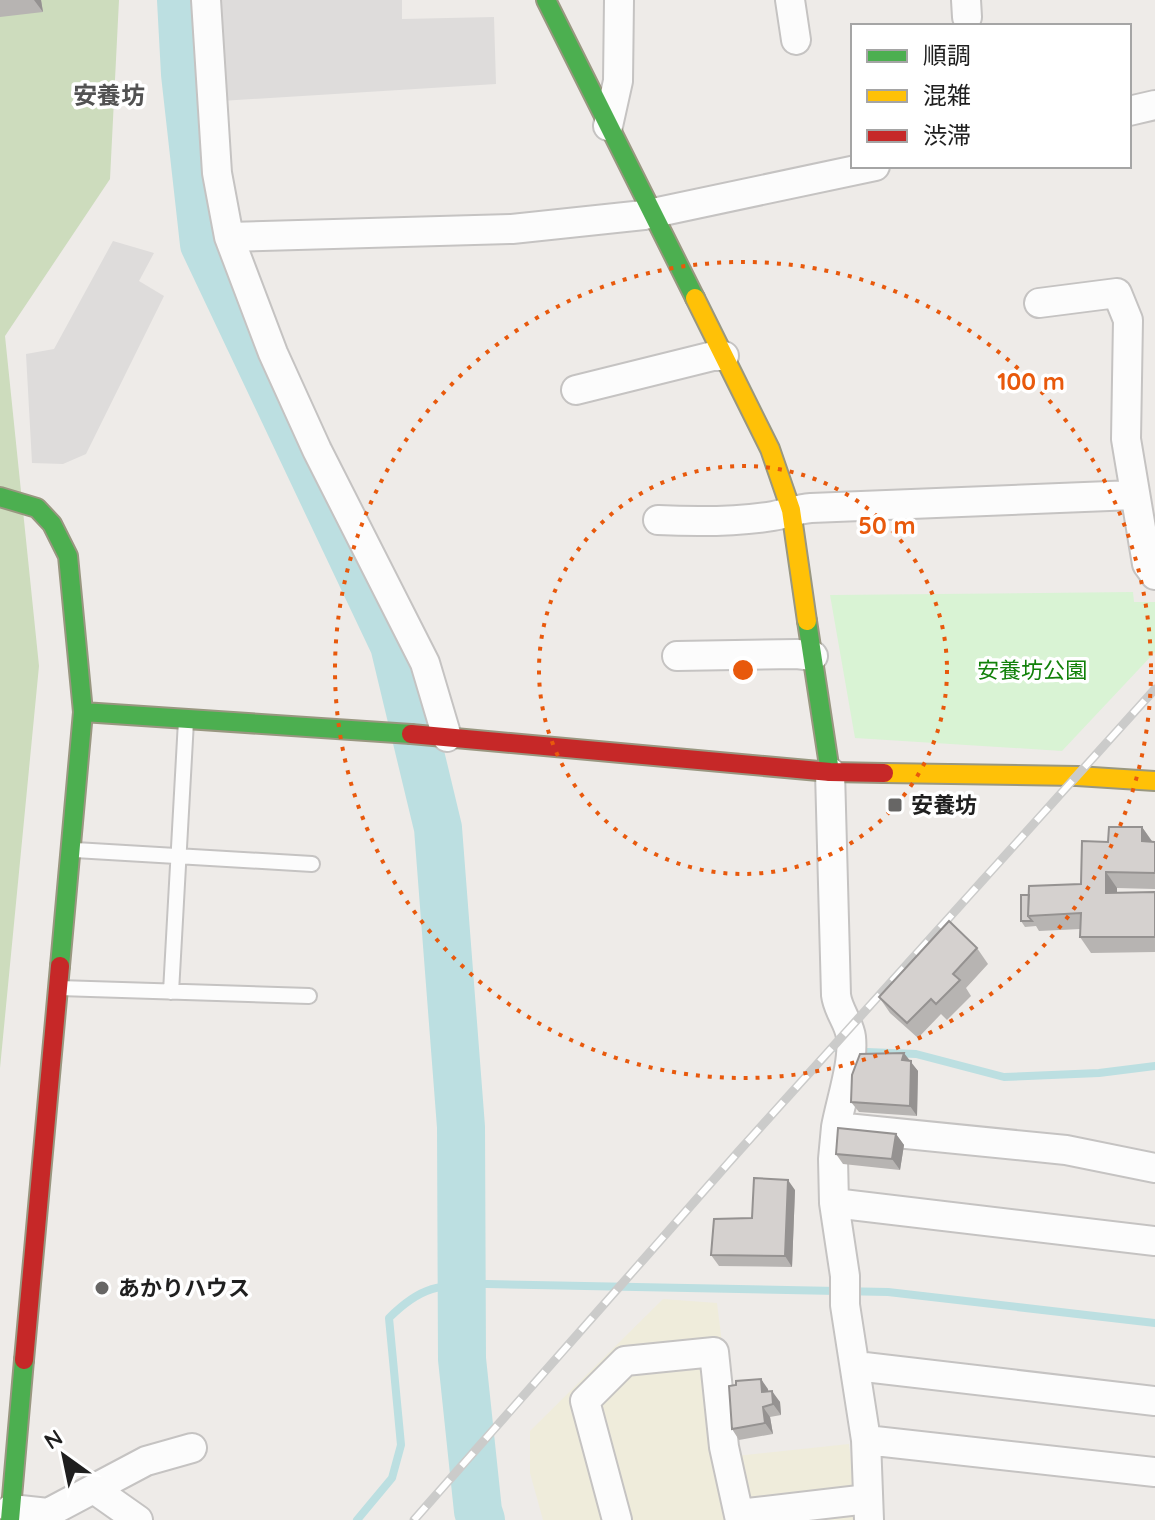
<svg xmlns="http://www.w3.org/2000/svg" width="1155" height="1520" font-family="Quicksand,'Noto Sans JP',sans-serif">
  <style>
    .farmland { fill: #efecdb }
    .forest { fill: #cddcbd }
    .park { fill: #d9f3d4 }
    .parking { fill: #dedcdb }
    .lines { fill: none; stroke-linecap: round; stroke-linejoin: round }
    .stream { stroke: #bcdfe1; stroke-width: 8 }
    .river { stroke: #bcdfe1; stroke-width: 48 }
    .lane-casing { stroke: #c5c3c2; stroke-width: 18 }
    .street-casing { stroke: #c5c3c2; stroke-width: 32 }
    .fast-casing { stroke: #999780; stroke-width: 22 }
    .slow-casing { stroke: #999780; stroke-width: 22 }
    .jam-casing { stroke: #999780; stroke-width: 22 }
    .lane { stroke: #fcfcfc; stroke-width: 14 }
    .street { stroke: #fcfcfc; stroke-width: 28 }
    .fast { stroke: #4caf50; stroke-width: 18 }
    .slow { stroke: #ffc107; stroke-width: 18 }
    .jam { stroke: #c62828; stroke-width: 18 }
    .rail-casing { stroke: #cbcbca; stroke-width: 9 }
    .rail { stroke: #fff; stroke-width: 6; stroke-dasharray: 18; stroke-linecap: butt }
    .wall { fill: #b7b4b2 }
    .shaded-wall { fill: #959291 }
    .building { fill: #d5d1cf; stroke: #959291; stroke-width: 2 }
    .ring { fill: none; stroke: #e8590c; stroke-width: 4; stroke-dasharray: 4 8 }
    .poi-dot { fill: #676665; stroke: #fff; stroke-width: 3 }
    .labels { text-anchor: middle; stroke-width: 7; stroke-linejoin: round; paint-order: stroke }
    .park-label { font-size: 22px; fill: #12810a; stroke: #fff }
    .poi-label { font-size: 22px; font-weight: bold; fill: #1f1f1f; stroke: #fff; text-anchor: start }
    .neighbourhood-label { font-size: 24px; font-weight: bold; fill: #525252; stroke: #fff }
    .centre { fill: #e8590c; stroke: #fff; stroke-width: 4 }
    .ring-label { font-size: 24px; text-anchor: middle; font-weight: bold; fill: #e8590c; stroke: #fff; stroke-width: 7; stroke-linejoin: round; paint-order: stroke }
  </style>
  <rect width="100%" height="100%" fill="#eeebe8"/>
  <!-- farmland -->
  <path class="farmland" d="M663 1299 717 1303 736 1456 849 1444 858 1520H543L530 1473V1431Z"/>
  <!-- forest -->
  <path class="forest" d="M0 0H119L110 179 5 336 39 666 0 1068Z"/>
  <!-- park -->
  <path class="park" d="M1133 592 1134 602H1155V652L1062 751 855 738 830 595Z"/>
  <!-- parking -->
  <path class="parking" d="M217 0H402V19L494 17 496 84 221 101Z
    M113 241 154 253 139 281 164 296 86 454 63 464 32 463 26 354 54 349Z"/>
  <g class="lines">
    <!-- stream -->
    <path class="stream" d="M836 1048 842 1051 916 1054 1004 1077 1099 1073 1155 1066
      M357 1520 392 1478 401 1445 389 1318C423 1284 441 1285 487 1284L888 1292 1155 1323"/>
    <!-- river -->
    <path class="river" d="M181 0 185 74 204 244 394 645 438 828 461 1127 462 1359 478 1511 481 1520"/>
    <defs>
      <path id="lane" d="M75 850 312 864
        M59 988 309 996
        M171 992 186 721"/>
      <path id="street" d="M206 0 217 173 229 237 273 353 317 450 425 663 447 737
        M790 0 796 40
        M966 0 967 17
        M1129 111 1155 105
        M608 126 618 81 619 0
        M229 237 512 229 644 215 875 166
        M1039 303 1117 293 1128 320 1126 439 1147 564 1155 575
        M576 390 713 356H724
        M658 520C697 522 735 522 773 516 786 514 797 509 811 508L1134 495
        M677 656 797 654 813 656
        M830 772 836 995C838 1011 849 1022 851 1037 854 1063 841 1100 836 1127
        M834 1203 1155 1241
        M856 1366 1155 1401
        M866 1440 1155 1472
        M94 1489 138 1520
        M11 1509 48 1513 146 1461 192 1448
        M739 1514 868 1499
        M617 1520 585 1401 625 1361 714 1352 724 1447 740 1520
        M869 1520 866 1440 845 1305V1276L834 1203 833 1159 836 1127 1066 1150 1155 1168"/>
      <path id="fast" d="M546 0 695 298
        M0 497 37 508 52 524 68 556 83 712 60 966
        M807 621 830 772
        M83 712 411 734
        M10 1520 24 1360"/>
      <path id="slow" d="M695 298 770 449 791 510 807 621
        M884 773 1077 776 1155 781"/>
      <path id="jam" d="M411 734 830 772 884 773
        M24 1360 60 966"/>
    </defs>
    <!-- lane casing -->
    <use href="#lane" class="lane-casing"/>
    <!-- street casing -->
    <use href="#street" class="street-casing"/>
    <!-- fast casing -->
    <use href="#fast" class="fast-casing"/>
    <!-- slow casing -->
    <use href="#slow" class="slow-casing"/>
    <!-- jam casing -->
    <use href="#jam" class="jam-casing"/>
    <!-- lane -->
    <use href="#lane" class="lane"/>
    <!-- street -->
    <use href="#street" class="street"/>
    <!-- fast -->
    <use href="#fast" class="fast"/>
    <!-- slow -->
    <use href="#slow" class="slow"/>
    <!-- jam -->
    <use href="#jam" class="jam"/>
    <defs>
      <path id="rail" d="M414 1520 739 1151 1155 689"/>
    </defs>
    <!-- rail casing -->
    <use href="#rail" class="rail-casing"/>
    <!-- rail -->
    <use href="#rail" class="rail"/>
  </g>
  <!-- wall -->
  <path class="wall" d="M0 0H41L43 12 0 17Z
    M1142 827 1152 841 1155 842V889L1117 888V893L1155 892V952L1091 953 1080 937V929L1039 931 1036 926 1025 927 1021 921 1029 895 1081 884 1108 842Z
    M977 948 988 964 966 988 971 996 947 1020 941 1014 918 1038 890 1013 879 997Z
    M909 1061 918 1071 917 1116 859 1112 851 1102Z
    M896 1134 904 1145 900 1170 843 1164 836 1154Z
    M795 1190 792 1267 719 1266 711 1255 752 1218Z
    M761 1379 768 1392 780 1402 781 1415 770 1417 773 1434 739 1440 732 1429 736 1385Z"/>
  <!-- shaded-wall -->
  <path class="shaded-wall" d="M34 0H41L43 12Z
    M1142 827 1153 843 1142 841Z
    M1106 872 1117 888V909L1106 893Z
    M904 1053 918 1071 917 1116 910 1106 902 1060Z
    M896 1134 904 1145 900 1170 892 1159Z
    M788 1180 795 1190 792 1267 785 1256Z
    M761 1379 768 1389 769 1403 762 1392Z
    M772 1391 780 1402 781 1415 773 1404Z
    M763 1407 770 1417 773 1434 765 1423Z"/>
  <!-- building -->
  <path class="building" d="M1109 827H1142V841L1155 842V873L1106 872V893L1155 892V937H1080L1081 913 1028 916 1029 886 1081 884 1082 841 1108 842Z
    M1021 895H1029L1028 916 1032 921H1021Z
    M949 921 977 948 953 974 960 980 936 1004 931 999 907 1023 879 997Z
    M904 1053 902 1060 911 1061 910 1106 851 1102 852 1075 860 1054Z
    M838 1128 896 1134 892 1159 836 1154Z
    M754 1178 788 1180 785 1256 711 1255 714 1219 752 1218Z
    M761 1379 762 1392 772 1391 773 1404 763 1407 765 1423 732 1429 729 1386 736 1385V1381Z"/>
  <!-- distance rings -->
  <g class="ring">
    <circle cx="743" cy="670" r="204"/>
    <circle cx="743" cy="670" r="408"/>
  </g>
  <!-- markers -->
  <g class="poi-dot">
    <rect x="887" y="797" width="16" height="16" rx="4"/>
    <circle cx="102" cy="1288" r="8"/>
  </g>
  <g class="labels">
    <!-- park labels -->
    <g class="park-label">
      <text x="1032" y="678">安養坊公園</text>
    </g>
    <!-- poi labels -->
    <g class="poi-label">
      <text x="911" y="813">安養坊</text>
      <text x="118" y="1296">あかりハウス</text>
    </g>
    <!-- neighbourhood labels -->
    <g class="neighbourhood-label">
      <text x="109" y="104">安養坊</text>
    </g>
  </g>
  <circle cx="743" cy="670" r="12" class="centre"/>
  <g class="ring-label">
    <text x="1031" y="390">100 m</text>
    <text x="887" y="534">50 m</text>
  </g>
  <!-- legend -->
  <rect x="851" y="24" width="280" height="144" fill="#ffffff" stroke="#a5a5a5" stroke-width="2"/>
  <rect x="867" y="50" width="40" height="12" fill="#4caf50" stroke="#a5a5a5" stroke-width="2"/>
  <text x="923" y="64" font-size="24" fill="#1f1f1f">順調</text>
  <rect x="867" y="90" width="40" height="12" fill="#ffc107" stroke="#a5a5a5" stroke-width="2"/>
  <text x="923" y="104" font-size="24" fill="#1f1f1f">混雑</text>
  <rect x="867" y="130" width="40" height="12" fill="#c62828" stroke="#a5a5a5" stroke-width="2"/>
  <text x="923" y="144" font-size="24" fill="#1f1f1f">渋滞</text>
  <!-- north arrow -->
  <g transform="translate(64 1456) rotate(327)" stroke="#ffffff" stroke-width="6" paint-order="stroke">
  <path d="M0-6L14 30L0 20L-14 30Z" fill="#1f1f1f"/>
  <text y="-12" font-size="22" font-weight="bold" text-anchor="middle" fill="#1f1f1f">N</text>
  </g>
</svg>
